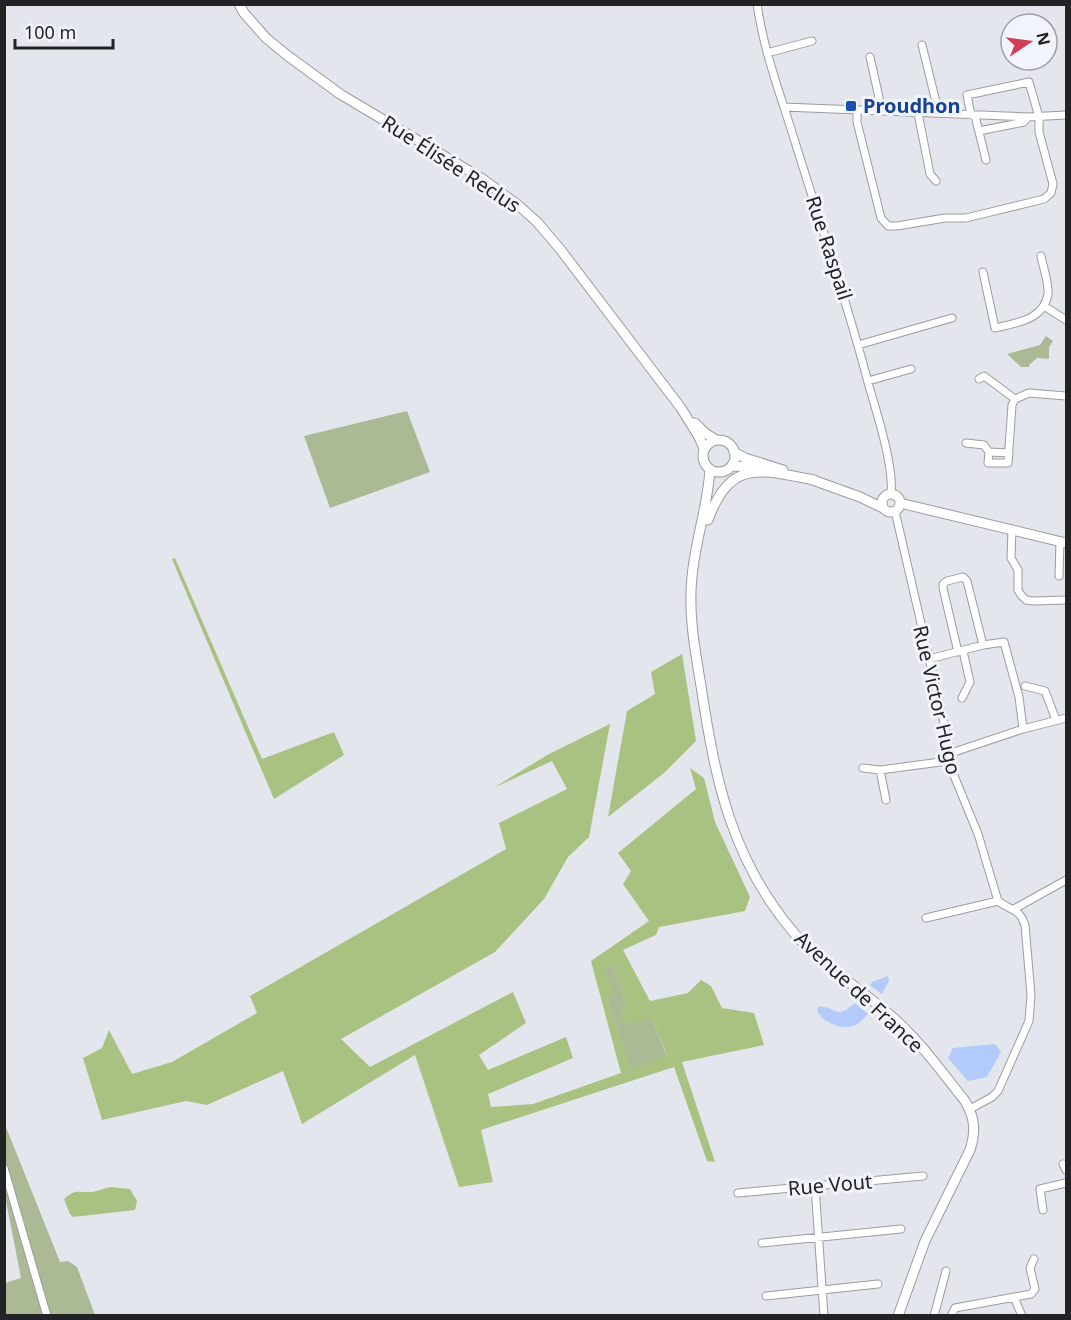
<svg xmlns="http://www.w3.org/2000/svg" width="1071" height="1320" font-family="'Noto Sans',sans-serif">
  <style>
    .green { fill: #abba95 }
    .forest { fill: #a9c282; fill-rule: evenodd }
    .water { fill: #b2cbfa }
    .lines { fill: none; stroke-linecap: round; stroke-linejoin: round }
    .street-casing { stroke: #9b9ca2; stroke-width: 9 }
    .secondary-casing { stroke: #9b9ca2; stroke-width: 11 }
    .street { stroke: #fff; stroke-width: 7 }
    .secondary { stroke: #fff; stroke-width: 9 }
    .transit-dot { fill: #1a4fb4; stroke: #f1f4fa; stroke-width: 2 }
    .labels { text-anchor: middle; stroke-width: 6; stroke-linejoin: round; paint-order: stroke }
    .transit-label { font-size: 20px; font-weight: bold; fill: #164399; stroke: #f1f4fa; text-anchor: start }
    .street-label { font-size: 20px; fill: #222325; stroke: #f1f4fa }
  </style>
  <rect width="100%" height="100%" fill="#e4e6ed"/>
  <!-- green -->
  <path class="green" d="M1046 336 1053 341 1049 347V359L1037 358 1029 365V367H1021L1007 354 1040 345Z
    M407 411 430 472 330 508 304 436Z
    M612 964 627 1007 621 1014 652 1019 667 1056 631 1071 608 1003 604 969Z
    M4 1122 60 1262 68 1261 77 1267 95 1315H5V1283L21 1278 5 1196Z"/>
  <!-- forest -->
  <path class="forest" d="M175 558 262 759 334 732 344 755 274 799 172 559Z
    M682 654 696 741 664 773 608 817 627 711 655 694 651 672Z
    M610 724 589 837 568 857 544 899 495 952 341 1039 370 1067 513 992 526 1023 479 1055 488 1070 566 1037 573 1058 488 1094 491 1107 533 1104 621 1073 591 961 649 921 623 884 631 871 618 853 696 789 690 768 704 778 715 822 750 897 745 911 659 927 656 935 623 950 650 1001 688 993 701 980 711 986 722 1008 754 1013 764 1045 682 1062 715 1162 707 1161 674 1067 481 1130 493 1182 459 1187 415 1055 302 1124 283 1071 207 1105 186 1101 102 1120 83 1058 102 1048 109 1030 132 1074 172 1062 257 1013 250 996 506 849 499 823 567 789 552 761 493 788 549 754ZM612 965 627 1007 621 1014 624 1025 652 1019 667 1055 631 1070 608 1003 613 991 605 969Z
    M111 1187 130 1189 137 1201 135 1210 73 1217 70 1214 64 1199C76 1188 78 1193 92 1192 98 1191 105 1188 111 1187Z"/>
  <!-- water -->
  <path class="water" d="M888 976 889 981 882 994 870 985 872 982Z
    M855 1003 868 1014C865 1017 861 1022 857 1024 844 1032 822 1023 817 1010L818 1007C837 1005 833 1022 855 1003Z
    M995 1044 1001 1052 987 1077 968 1081 948 1058 953 1048Z"/>
  <g class="lines">
    <defs>
      <path id="street" d="M757 4C764 53 782 99 796 145 821 225 848 305 869 386 877 413 894 467 891 493
        M922 45 936 102V113
        M767 53 812 41
        M870 57 882 111
        M784 107 1028 117 1066 115
        M857 110V122L881 218 888 226H897L945 218H966L1044 199 1051 193 1053 184 1039 132V117L1029 82 967 95 971 115
        M918 113 930 174 936 181
        M975 116 986 160
        M979 131 1024 122 1028 117
        M983 272 995 328C1016 323 1044 320 1048 294 1049 283 1043 267 1041 256
        M1044 306 1066 320
        M858 345 952 318
        M979 379 984 376 1015 399
        M868 381 911 369
        M966 443 984 445 989 452 988 463H1008L1012 405 1015 399 1029 393 1066 396
        M989 452 1009 453
        M895 511 951 753 948 761 978 834 998 901C1010 911 1019 907 1025 925L1031 995 1029 1021 998 1091 992 1097 970 1109
        M1012 529 1011 558 1018 570V590L1021 595 1026 600 1033 601 1066 600
        M1059 576 1060 541
        M958 652 943 588V584L947 581 963 577 967 581 983 645
        M929 659 983 645 1004 642 1019 697 1023 729
        M1025 686 1045 691 1056 720
        M962 698 970 682 963 651
        M951 753 1023 729 1066 718
        M863 768 880 770 948 761
        M880 770 886 800
        M1014 909 1066 880
        M926 918 998 901
        M1063 1164 1066 1170
        M4 1168 47 1316
        M815 1186 824 1316
        M738 1193 923 1176
        M1043 1210 1040 1189 1066 1183
        M762 1243 901 1229
        M766 1296 878 1284
        M1014 1297 1022 1316
        M934 1316 946 1271
        M951 1316 955 1308 1031 1294 1035 1289 1030 1268 1034 1259"/>
      <path id="secondary" d="M239 4 244 13 266 38 288 56 340 94 481 178 518 205 537 222 560 249 681 408 699 437 704 449
        M695 423 705 433 716 440
        M703 456a16 16 0 1 1 32 0a16 16 0 1 1-32 0Z
        M734 452 745 458 783 470
        M732 466 759 467
        M710 469C708 506 695 541 692 577 688 613 695 650 701 686 715 779 731 859 794 933 824 967 864 991 898 1022 923 1045 944 1075 965 1101 975 1118 976 1131 970 1150L925 1241 898 1316
        M810 479 860 497 883 508
        M882 503a9 9 0 1 1 18 0a9 9 0 1 1-18 0Z
        M900 503 1066 543
        M708 520C731 458 760 470 814 480"/>
    </defs>
    <!-- street casing -->
    <use href="#street" class="street-casing"/>
    <!-- secondary casing -->
    <use href="#secondary" class="secondary-casing"/>
    <!-- street -->
    <use href="#street" class="street"/>
    <!-- secondary -->
    <use href="#secondary" class="secondary"/>
  </g>
  <!-- markers -->
  <rect class="transit-dot" x="845" y="100" width="12" height="12" rx="3"/>
  <g class="labels">
    <!-- transit labels -->
    <g class="transit-label">
      <text x="863" y="113">Proudhon</text>
    </g>
    <!-- street labels -->
    <g class="street-label">
      <text transform="translate(451 164) rotate(33)" y="7">Rue Élisée Reclus</text>
      <text transform="translate(829 248) rotate(72)" y="7">Rue Raspail</text>
      <text transform="translate(937 700) rotate(77)" y="7">Rue Victor Hugo</text>
      <text transform="translate(859 992) rotate(43)" y="7">Avenue de France</text>
      <text transform="translate(830 1185) rotate(-5)" y="7">Rue Vout</text>
    </g>
  </g>
  <!-- border -->
  <rect width="1071" height="1320" fill="none" stroke="#222325" stroke-width="12"/>
  <!-- north arrow -->
  <g transform="translate(1029 42) rotate(77)"><circle r="28" fill="#f1f4fa" stroke="#9ea0a5" stroke-width="1.5"/>
  <path d="M0-4.5L10 22L0 15L-10 22Z" fill="#cf3f5a"/>
  <text y="-9" font-size="16" font-weight="bold" text-anchor="middle" fill="#222325">N</text>
  </g>
  <!-- scale -->
  <path d="M15 39v9h98v-9" fill="none" stroke="#222325" stroke-width="3"/>
  <text x="24" y="39" font-size="18" fill="#222325" stroke="#f1f4fa" stroke-width="4.5" paint-order="stroke">100 m</text>
</svg>
